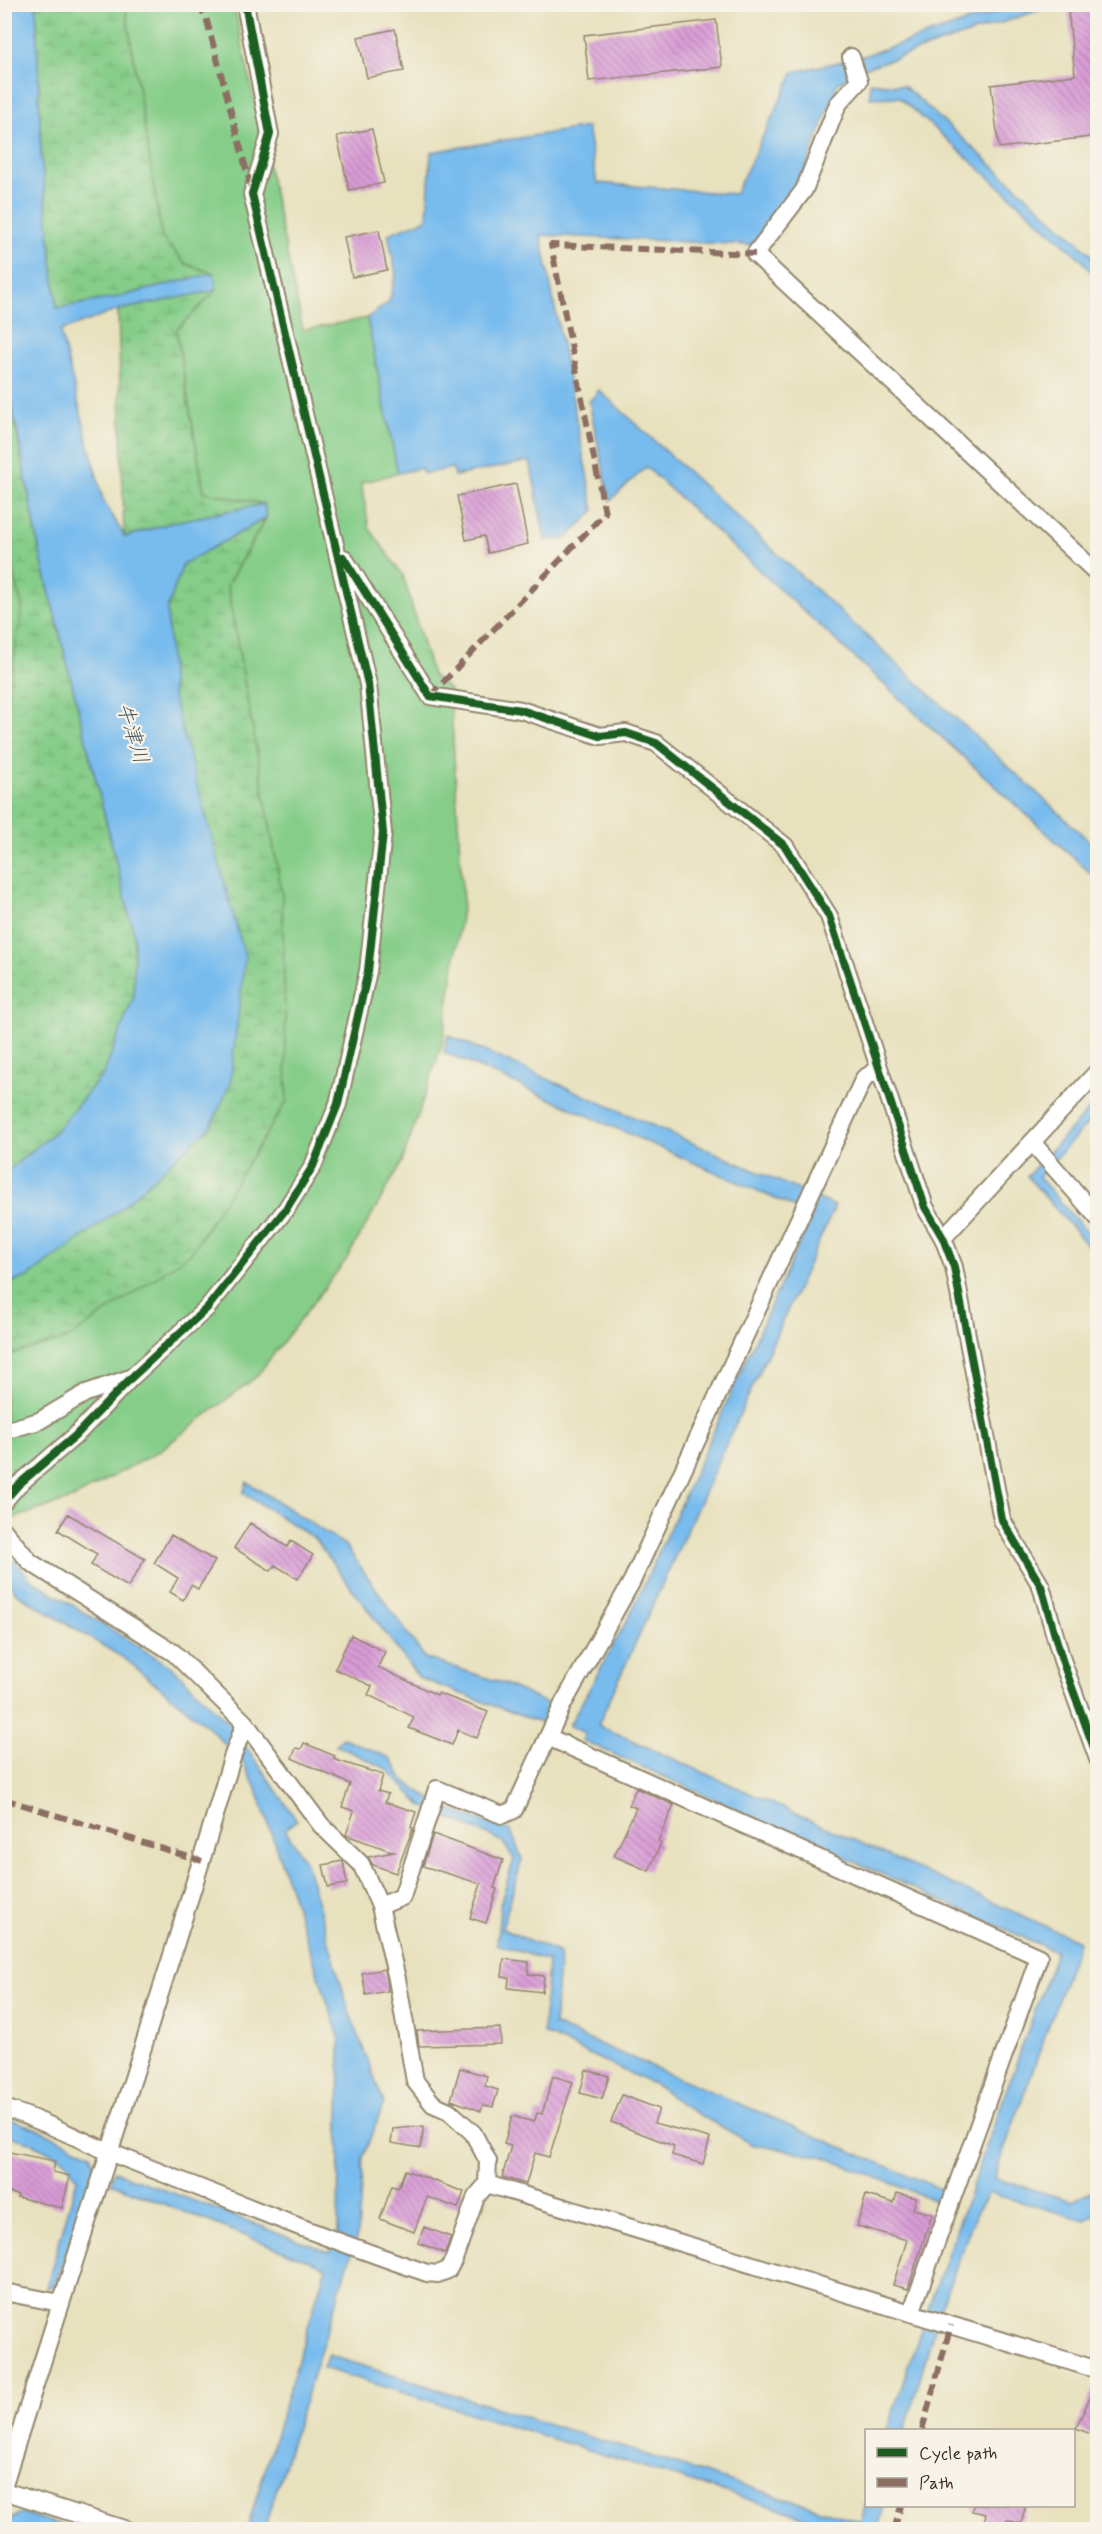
<svg xmlns="http://www.w3.org/2000/svg" width="1102" height="2534" font-family="Mynerve,'Klee One',sans-serif">
  <style>
    .green { fill: #85cd88; stroke: #607c53; stroke-width: 1.5 }
    .wetland { fill: url(#wetland-marsh); stroke: #607c53; stroke-width: 1.5 }
    .water { fill: #78bcee; stroke: #5a7386; stroke-width: 1.5 }
    .building { fill: url(#building-back-hatch) }
    .lines { fill: none; stroke-linecap: round; stroke-linejoin: round }
    .minor-casing { stroke: #92866e; stroke-width: 20 }
    .minor { stroke: #fff; stroke-width: 16 }
    .quiet { stroke: #8d6e63; stroke-width: 6; stroke-dasharray: 12 6; stroke-linecap: butt }
    .cycleway-casing { stroke: #f7f3e8; stroke-width: 11 }
    .cycleway { stroke: #1b5e20; stroke-width: 8 }
    .labels { text-anchor: middle; stroke-width: 4.5; stroke-linejoin: round; paint-order: stroke }
    .water-label { font-size: 21px; font-style: italic; fill: #4d565c; stroke: #f7f3e8 }
  </style>
  <defs>
    <pattern id="wetland-marsh" width="20" height="14" patternUnits="userSpaceOnUse" patternTransform="scale(1.5)"><rect width="20" height="14" fill="#85cd88"/><path d="M1 5h8M5 5V1M11 12h8M15 12V8" fill="none" stroke="#74b075"/></pattern>
    <pattern id="building-back-hatch" width="6" height="6" patternUnits="userSpaceOnUse" patternTransform="scale(1.5)"><rect width="6" height="6" fill="#d99cd7"/><path d="M-1 5l2 2M0 0l6 6M5-1l2 2" fill="none" stroke="#b17fae"/></pattern>
  </defs>
  <rect width="100%" height="100%" fill="#f7f3e8"/>
  <filter id="ink" filterUnits="userSpaceOnUse"><feTurbulence type="fractalNoise" baseFrequency=".0167" numOctaves="2"/><feDisplacementMap in="SourceGraphic" scale="12" xChannelSelector="R" yChannelSelector="G"/><feConvolveMatrix kernelMatrix="1 2 1 2 8 2 1 2 1" color-interpolation-filters="sRGB"/></filter>
  <filter id="wash" filterUnits="userSpaceOnUse"><feTurbulence type="fractalNoise" baseFrequency=".008" numOctaves="4" result="noise"/><feDisplacementMap in="SourceGraphic" scale="24" xChannelSelector="R" yChannelSelector="G"/><feGaussianBlur stdDeviation="1.35" result="paint"/><feColorMatrix in="noise" values="0 0 0 0 0 0 0 0 0 0 0 0 0 0 0 0 0 1.4 0 .05"/><feComposite in="paint" operator="in"/></filter>
  <g filter="url(#wash)">
    <rect width="100%" height="100%" fill="#e8e1be"/>
    <!-- green -->
    <path class="green" d="M125 5H234L303 330 367 318 398 473 361 483 369 528 403 575 432 675 450 690 463 902 443 1041 402 1162 346 1260 256 1377 159 1451 72 1499 5 1521V1356L69 1338 282 894 227 585 266 518 264 504 204 492 176 330 217 289 213 273 186 264 162 238Z
      M5 528 22 608 5 722Z"/>
    <!-- wetland -->
    <path class="wetland" d="M36 5H125L162 238 186 264 213 273 114 298 57 309 41 156Z
      M217 290 176 330 204 492 264 504 174 522 124 537 118 310Z
      M4 368 41 558 134 934V996L104 1073 56 1131 5 1173 4 722 22 608 5 528Z
      M266 518 227 585 282 894 287 1101 191 1253 69 1338 5 1356V1285L29 1276 120 1209 211 1126 172 694 167 609 183 564Z"/>
    <!-- water -->
    <path class="water" d="M36 4 41 156 57 308 114 298 213 273 217 290 118 310 60 331 103 500 125 537 174 522 264 504 266 518 183 564 167 609 172 694 245 957 230 1084 211 1126 120 1209 29 1276 5 1285V1173L56 1131 104 1073 134 996V934L41 558 5 368V5Z
      M1018 5H1055L862 69 838 83 799 186 752 245 541 235 594 511 566 539 545 540 530 461 454 476 453 468 423 474 421 468 398 473 367 318 389 302 396 274 388 234 427 219 431 152 587 127 597 183 735 194 794 72 857 58Z
      M870 82 904 86 1087 250 1097 263V280L1081 259 899 97 870 98Z
      M599 390 1097 848V879L646 467 610 501 589 402Z
      M448 1035 835 1206 598 1725 1079 1941 994 2178 1072 2201 1097 2189V2213L1085 2220 989 2193 976 2213 939 2312 905 2430H887L928 2309 1056 1952 582 1740 585 1733 569 1726 631 1613 812 1215 444 1052Z
      M1097 1101V1113L1039 1177 1097 1244V1256L1027 1176Z
      M247 1482 345 1545 425 1658 503 1683 553 1706 543 1724 419 1678 314 1538 243 1493Z
      M4 1547 29 1578 173 1668 231 1725 297 1820 285 1829 306 1863 349 2011 384 2103 363 2157 358 2232 264 2529H247L326 2267 110 2183 114 2171 330 2252 338 2234 340 2040 257 1790 243 1763 206 1725 125 1659 16 1593 5 1574Z
      M343 1738 390 1758 403 1780 443 1807 511 1831 522 1859 502 1929 560 1953 554 2025 948 2192 942 2203 821 2156 754 2145 680 2104 661 2088 543 2033 548 1961 497 1944 500 1905 514 1859 502 1841 422 1806 387 1769 336 1745Z
      M4 2117 38 2129 91 2154 95 2165 55 2285 46 2288 77 2179 65 2160 30 2142 5 2135Z
      M328 2355 861 2522 866 2503V2506H884L878 2529H844L323 2368Z
      M22 2513 76 2529H6L9 2520Z"/>
    <g id="blocks">
      <!-- building -->
      <path class="building" d="M1098 6V136L999 148 991 85 1075 75 1068 10Z
        M716 20 722 67 589 81 584 35Z
        M395 29 404 71 367 78 358 37Z
        M372 129 384 183 349 190 337 136Z
        M379 230 387 270 352 277 344 237Z
        M516 484 528 544 488 553 484 536 466 540 457 496Z
        M68 1514 145 1559 128 1587 91 1565 97 1554 58 1530Z
        M250 1523 287 1547 291 1541 313 1555 298 1579 275 1565 271 1571 234 1548Z
        M171 1535 215 1561 198 1589 191 1585 183 1600 170 1592 178 1578 154 1563Z
        M351 1635 385 1652 378 1667 437 1695 438 1693 488 1712 477 1738 458 1730 452 1745 409 1728 414 1717 368 1695 372 1686 335 1669Z
        M304 1743 335 1756 333 1759 383 1775 378 1791 388 1794 385 1802 416 1812 411 1827 413 1828 396 1873 373 1865 368 1857 394 1852 346 1835 354 1811 342 1807 350 1784 292 1758 296 1748 301 1749Z
        M636 1788 674 1805 658 1841 661 1843 649 1871 614 1856 636 1808 629 1805Z
        M433 1834 503 1860 494 1888 497 1889 486 1923 470 1918 481 1884 423 1866Z
        M343 1861 347 1884 328 1887 323 1865Z
        M504 1959 529 1962 528 1974 544 1976 542 1992 508 1988 509 1978 502 1977Z
        M384 1969 388 1991 366 1995 362 1973Z
        M500 2028 501 2044 419 2046 417 2031Z
        M460 2068 487 2076 485 2086 498 2090 493 2107 483 2105 481 2111 451 2100Z
        M586 2070 609 2076 602 2099 580 2093Z
        M553 2076 573 2082 549 2157 535 2153 526 2184 502 2177 511 2146 504 2144 512 2116 534 2122 537 2113 542 2114Z
        M622 2095 659 2109 654 2123 710 2138 703 2164 672 2155 674 2146 611 2122Z
        M424 2126 421 2148 391 2143 393 2129Z
        M4 2151 55 2161 53 2172 70 2176 62 2208 17 2197 18 2195 4 2191Z
        M405 2170 464 2192 458 2208 427 2197 414 2232 380 2219 392 2186 398 2188Z
        M897 2193 916 2198 913 2209 932 2214 908 2289 893 2285 907 2240 857 2226 866 2195 894 2203Z
        M424 2227 451 2237 445 2253 418 2243Z
        M1098 2380V2437L1076 2428Z
        M973 2505H1026L1021 2524 1007 2520 1005 2527 984 2521 986 2514 972 2511Z"/>
    </g>
  </g>
  <g filter="url(#ink)">
    <use href="#blocks" fill-opacity="0" stroke="#92866e" stroke-width="1.5"/>
    <g class="lines">
      <defs>
        <path id="minor" d="M851 57 859 81 838 104 804 190 755 254 1098 574
          M344 558 430 696 521 710 600 736 626 733 656 743 785 846 829 916 925 1207 943 1238 954 1267 1002 1520 1041 1586 1062 1660 1098 1759
          M1032 1142 1098 1218
          M943 1238 1098 1071
          M4 1431 39 1421 86 1393 130 1378
          M4 1501 18 1485 75 1436 132 1377 207 1308 286 1209 313 1166 338 1104 368 971 383 833 368 684 252 194 270 134 245 4
          M4 1531 30 1562 174 1653 245 1723 321 1825 361 1864 380 1906 397 1979 415 2081 433 2104 449 2111 473 2133 488 2161 487 2184 1098 2370
          M548 1737 1039 1957 911 2313
          M380 1906 402 1897 437 1789 502 1815 514 1810 563 1704 632 1581 864 1078 879 1069
          M4 2108C43 2120 77 2139 114 2154 218 2195 321 2237 427 2273L438 2274 448 2270 454 2259 476 2197 487 2184
          M4 2292 60 2303
          M4 2484C79 2241 161 2001 232 1758L245 1723
          M4 2491 127 2530"/>
      </defs>
      <!-- minor casing -->
      <use href="#minor" class="minor-casing"/>
      <!-- minor -->
      <use href="#minor" class="minor"/>
      <!-- quiet -->
      <path class="quiet" d="M197 4 206 17 252 191
        M430 696 605 513 551 245 755 254
        M4 1799 202 1861
        M922 2430 951 2325
        M894 2530 901 2506"/>
      <defs>
        <path id="cycleway" d="M343 557 430 696 521 710 600 736 626 733 656 743 785 846 829 916 925 1207 943 1238 954 1267 1002 1520 1041 1586 1062 1660 1098 1759
          M4 1501 18 1485 75 1436 132 1377 207 1308 286 1209 313 1166 338 1104 368 971 383 833 368 684 252 194 270 134 245 4"/>
      </defs>
      <!-- cycleway casing -->
      <use href="#cycleway" class="cycleway-casing"/>
      <!-- cycleway -->
      <use href="#cycleway" class="cycleway"/>
    </g>
  </g>
  <g class="labels">
    <!-- water labels -->
    <g class="water-label">
      <text transform="translate(133 733) rotate(73)" y="7">牛津川</text>
    </g>
  </g>
  <!-- margin -->
  <rect width="1102" height="2534" fill="none" stroke="#f7f3e8" stroke-width="24"/>
  <!-- legend -->
  <rect x="865" y="2429" width="210" height="78" fill="#f7f3e8" stroke="#aca397" stroke-width="1.5"/>
  <rect x="877" y="2448" width="30" height="9" fill="#1b5e20" stroke="#aca397" stroke-width="1.5"/>
  <text x="919" y="2459" font-size="18" fill="#3b2a1e">Cycle path</text>
  <rect x="877" y="2478" width="30" height="9" fill="#8d6e63" stroke="#aca397" stroke-width="1.5"/>
  <text x="919" y="2489" font-size="18" fill="#3b2a1e">Path</text>
</svg>
